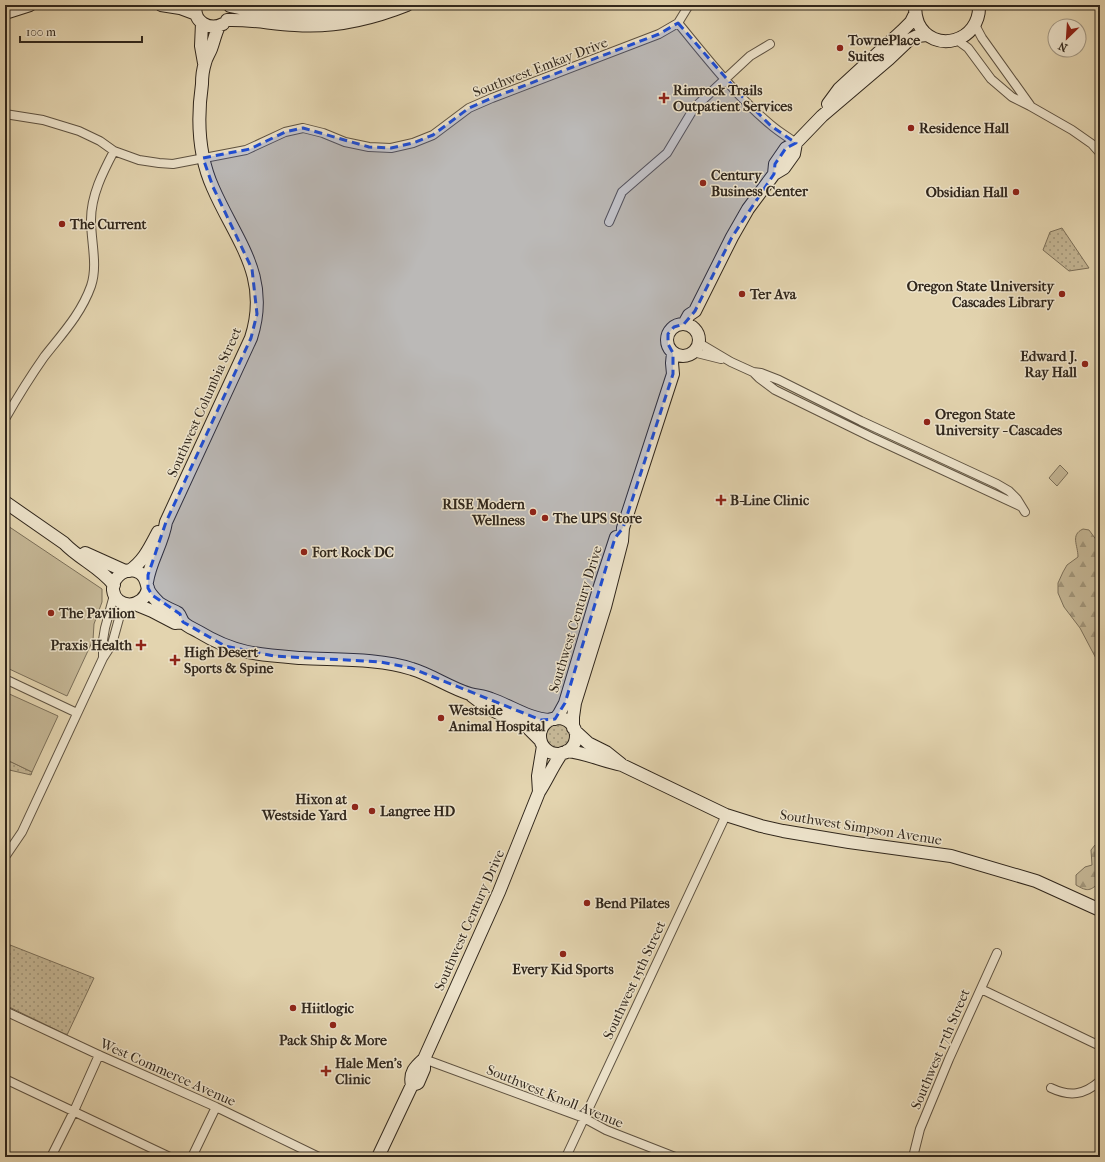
<svg xmlns="http://www.w3.org/2000/svg" width="1105" height="1162" font-family="'IM FELL French Canon',serif">
  <style>
    .grass { fill: url(#grass-dots); stroke: #7b6f59 }
    .forest { fill: url(#forest-firs); stroke: #7b6f59 }
    .pitch { fill: #c5b796; stroke: #7b6f59 }
    .lines { fill: none; stroke-linecap: round; stroke-linejoin: round }
    .street-casing { stroke: #5e5241; stroke-width: 10 }
    .secondary-casing { stroke: #31271c; stroke-width: 14 }
    .street { stroke: #ede3cb; stroke-width: 8 }
    .secondary { stroke: #ede3cb; stroke-width: 12 }
    .marked { fill: #1d4ed8; fill-opacity: 0.2; stroke: #1d4ed8; stroke-width: 3; stroke-dasharray: 8 5; stroke-linejoin: round }
    .poi-dot { fill: #8f2418; stroke: #ede3cb; stroke-width: 1.5 }
    .labels { text-anchor: middle; stroke-width: 3; stroke-linejoin: round; paint-order: stroke }
    .poi-label { font-size: 14px; font-weight: bold; fill: #31271c; stroke: #ede3cb; text-anchor: start }
    .street-label { font-size: 14px; fill: #31271c; stroke: #ede3cb }
  </style>
  <defs>
    <pattern id="grass-dots" width="8" height="8" patternUnits="userSpaceOnUse"><rect width="8" height="8" fill="#c5b796"/><path d="M2 2h.1M6 6h.1" fill="none" stroke="#a1957a" stroke-width="1.8" stroke-linecap="round"/></pattern>
    <pattern id="forest-firs" width="22" height="20" patternUnits="userSpaceOnUse"><rect width="22" height="20" fill="#c5b796"/><path d="M5 1l3.5 6h-7zM16 11l3.5 6h-7z" fill="#a1957a"/></pattern>
  </defs>
  <rect width="100%" height="100%" fill="#e3d4af"/>
  <filter id="stains"><feTurbulence type="fractalNoise" baseFrequency=".005" numOctaves="4"/><feColorMatrix values="0 0 0 0 .2 0 0 0 0 .09 0 0 0 0 .02 0 0 0 .5 -.17"/></filter>
  <radialGradient id="worn" r=".72"><stop offset=".6" stop-color="#630" stop-opacity="0"/><stop offset="1" stop-color="#630" stop-opacity=".3"/></radialGradient>
  <!-- grass -->
  <path class="grass" d="M1062 228 1089 268 1069 271 1043 250 1050 232Z
    M546 736a12 12 0 1 1 24 0a12 12 0 1 1-24 0Z
    M5 759 32 772 31 775 5 769Z
    M5 943 94 978 67 1035 5 1005Z"/>
  <!-- forest -->
  <path class="forest" d="M1083 529 1089 530 1100 545V666L1080 628 1064 607 1058 593V583L1063 572 1067 565 1078 557C1078 545 1070 535 1083 529Z
    M1095 845 1100 848V882C1090 891 1088 892 1076 885V875L1085 867 1092 865 1091 850Z"/>
  <!-- pitch -->
  <path class="pitch" d="M1060 465 1068 473 1057 486 1049 478Z
    M5 524 102 589V602L94 624 93 640 67 696 5 667Z
    M5 692 58 716 32 772 5 759Z"/>
  <g class="lines">
    <defs>
      <path id="street" d="M678 23C707 58 736 96 771 125 779 132 788 137 796 143
        M975 25 982 38 1030 105
        M957 40 968 48 991 79 1012 97 1030 106 1072 130 1092 144 1100 153
        M5 114 43 120 79 131 100 141 114 151 139 160 159 163 173 164 246 150 285 132 303 128 323 133 345 142 369 147 391 148 413 143 433 135 469 108 492 98 659 34 678 23 689 5
        M609 222 622 192 667 153 694 108 750 56 770 44
        M699 343 731 362 753 372 761 373 779 380 861 421 997 484 1009 491 1017 499 1025 512
        M693 352 721 359
        M753 372 759 378 775 390 871 437 1020 506
        M5 419C17 398 30 377 44 357 62 334 81 314 91 286 98 265 91 242 91 220 91 195 103 172 114 151
        M103 657V640L105 628 114 595
        M5 679 77 713
        M5 857 22 832 103 658 112 644 120 615 129 605
        M981 989 1100 1046
        M5 1011 99 1055 216 1107 319 1157
        M424 1059 584 1118 606 1130 675 1157
        M5 1079 170 1157
        M1051 1088C1070 1097 1084 1095 1100 1081
        M51 1157 74 1111 99 1055
        M192 1157 216 1107
        M566 1157 726 815
        M913 1157 920 1129 949 1059 997 953"/>
      <path id="secondary" d="M161 5 180 8 196 14
        M196 5C192 22 210 31 223 24
        M916 5C914 12 916 16 918 23 933 55 981 42 979 5
        M230 6C268 15 309 18 348 12 356 10 364 7 371 5
        M5 13 30 5
        M227 20C250 19 272 24 295 25 333 28 372 19 407 5
        M202 23 201 46 204 63
        M828 104 839 89 902 31 911 22 915 14
        M774 174 775 164 786 148 796 143 822 116 889 59 909 40 917 36 927 35
        M684 324 689 315 695 311 732 237 748 209 774 174 784 168 794 154 796 143
        M667 340a16 16 0 1 1 32 0a16 16 0 1 1-32 0Z
        M5 502 64 543C79 559 100 567 114 585
        M85 553 125 571
        M129 571C144 561 150 547 158 532
        M147 582C150 561 163 543 166 522L251 338C271 276 236 241 213 188 198 155 197 119 202 84 202 77 203 69 205 63 206 58 209 54 211 49 214 41 215 34 219 26
        M148 588C144 610 115 609 113 590 112 576 128 565 140 573 146 577 146 582 148 589 150 594 155 599 159 603 165 607 172 610 178 613 181 616 181 620 184 623 188 627 194 629 199 632 235 654 260 655 301 658 334 660 380 658 412 669 432 675 450 688 470 694 477 696 484 696 491 699 511 706 529 719 550 720
        M135 604 152 611 175 623 183 622
        M472 696 488 708 527 727 540 740
        M540 736a18 18 0 1 1 36 0a18 18 0 1 1-36 0Z
        M555 719 559 714 565 703 599 589 616 537
        M573 728V717L575 703 605 607 622 541 623 528 673 374 672 363 673 353
        M575 731 588 743 606 752 621 764
        M567 751C587 753 602 761 622 765L726 815 761 826 783 831 849 842 951 856 1036 881 1100 910
        M539 792 538 776 543 746
        M412 1085 418 1083 424 1069V1059L499 892 539 792C547 780 553 765 562 753
        M378 1157 412 1085C409 1073 415 1067 424 1059"/>
    </defs>
    <!-- street casing -->
    <use href="#street" class="street-casing"/>
    <!-- secondary casing -->
    <use href="#secondary" class="secondary-casing"/>
    <!-- street -->
    <use href="#street" class="street"/>
    <!-- secondary -->
    <use href="#secondary" class="secondary"/>
  </g>
  <!-- marked area -->
  <path class="marked" d="M678 23 747 102 771 126 796 143 786 148 775 164 774 174 732 237 695 311 684 324 674 327 668 334V344L673 353V374L623 528 615 538 565 703 555 719 541 720 411 668 381 662 274 656 225 646 183 622 180 614 152 595 148 588V575L166 522 251 338 257 314 252 269 213 187 203 158 250 149 285 132 303 128 369 147 391 148 413 143 433 135 469 108 492 98 659 34Z"/>
  <!-- markers -->
  <g class="poi-dot">
    <circle cx="840" cy="48" r="4"/>
    <path d="M662 92h4v4h4v4h-4v4h-4v-4h-4v-4h4z"/>
    <circle cx="911" cy="128" r="4"/>
    <circle cx="703" cy="183" r="4"/>
    <circle cx="1016" cy="192" r="4"/>
    <circle cx="62" cy="224" r="4"/>
    <circle cx="742" cy="294" r="4"/>
    <circle cx="1062" cy="294" r="4"/>
    <circle cx="1085" cy="364" r="4"/>
    <circle cx="927" cy="422" r="4"/>
    <path d="M719 494h4v4h4v4h-4v4h-4v-4h-4v-4h4z"/>
    <circle cx="533" cy="512" r="4"/>
    <circle cx="545" cy="518" r="4"/>
    <circle cx="304" cy="552" r="4"/>
    <circle cx="51" cy="613" r="4"/>
    <path d="M139 639h4v4h4v4h-4v4h-4v-4h-4v-4h4z"/>
    <path d="M173 654h4v4h4v4h-4v4h-4v-4h-4v-4h4z"/>
    <circle cx="441" cy="718" r="4"/>
    <circle cx="355" cy="807" r="4"/>
    <circle cx="372" cy="811" r="4"/>
    <circle cx="587" cy="903" r="4"/>
    <circle cx="563" cy="954" r="4"/>
    <circle cx="293" cy="1008" r="4"/>
    <circle cx="333" cy="1025" r="4"/>
    <path d="M324 1065h4v4h4v4h-4v4h-4v-4h-4v-4h4z"/>
  </g>
  <g class="labels">
    <!-- poi labels -->
    <g class="poi-label">
      <text x="848" y="45">TownePlace<tspan x="848" dy="16">Suites</tspan></text>
      <text x="673" y="95">Rimrock Trails<tspan x="673" dy="16">Outpatient Services</tspan></text>
      <text x="919" y="133">Residence Hall</text>
      <text x="711" y="180">Century<tspan x="711" dy="16">Business Center</tspan></text>
      <text x="1008" y="197" text-anchor="end">Obsidian Hall</text>
      <text x="70" y="229">The Current</text>
      <text x="1054" y="291" text-anchor="end">Oregon State University<tspan x="1054" dy="16">Cascades Library</tspan></text>
      <text x="750" y="299">Ter Ava</text>
      <text x="1077" y="361" text-anchor="end">Edward J.<tspan x="1077" dy="16">Ray Hall</tspan></text>
      <text x="935" y="419">Oregon State<tspan x="935" dy="16">University - Cascades</tspan></text>
      <text x="730" y="505">B-Line Clinic</text>
      <text x="525" y="509" text-anchor="end">RISE Modern<tspan x="525" dy="16">Wellness</tspan></text>
      <text x="553" y="523">The UPS Store</text>
      <text x="312" y="557">Fort Rock DC</text>
      <text x="59" y="618">The Pavilion</text>
      <text x="132" y="650" text-anchor="end">Praxis Health</text>
      <text x="184" y="657">High Desert<tspan x="184" dy="16">Sports &amp; Spine</tspan></text>
      <text x="449" y="715">Westside<tspan x="449" dy="16">Animal Hospital</tspan></text>
      <text x="347" y="804" text-anchor="end">Hixon at<tspan x="347" dy="16">Westside Yard</tspan></text>
      <text x="380" y="816">Langree HD</text>
      <text x="595" y="908">Bend Pilates</text>
      <text x="563" y="974" text-anchor="middle">Every Kid Sports</text>
      <text x="301" y="1013">Hiitlogic</text>
      <text x="333" y="1045" text-anchor="middle">Pack Ship &amp; More</text>
      <text x="335" y="1068">Hale Men’s<tspan x="335" dy="16">Clinic</tspan></text>
    </g>
    <!-- street labels -->
    <g class="street-label">
      <text transform="translate(540 67) rotate(-21)" y="5">Southwest Emkay Drive</text>
      <text transform="translate(204 402) rotate(-66)" y="5">Southwest Columbia Street</text>
      <text transform="translate(575 619) rotate(-73)" y="5">Southwest Century Drive</text>
      <text transform="translate(861 827) rotate(9)" y="5">Southwest Simpson Avenue</text>
      <text transform="translate(469 920) rotate(-66)" y="5">Southwest Century Drive</text>
      <text transform="translate(634 980) rotate(-65)" y="5">Southwest 15th Street</text>
      <text transform="translate(940 1049) rotate(-67)" y="5">Southwest 17th Street</text>
      <text transform="translate(168 1072) rotate(24)" y="5">West Commerce Avenue</text>
      <text transform="translate(555 1096) rotate(22)" y="5">Southwest Knoll Avenue</text>
    </g>
  </g>
  <!-- margin -->
  <rect width="1105" height="1162" fill="none" stroke="#e3d4af" stroke-width="20"/>
  <rect x="6" y="6" width="1093" height="1150" fill="none" stroke="#31271c" stroke-width="2"/>
  <rect x="10" y="10" width="1085" height="1142" fill="none" stroke="#31271c"/>
  <!-- north arrow -->
  <g transform="translate(1067 38) rotate(205)"><circle r="19" fill="#ede3cb" stroke="#a29885"/>
  <path d="M0-3L7 15L0 10L-7 15Z" fill="#8f2418"/>
  <text y="-6" font-size="11" font-weight="bold" text-anchor="middle" fill="#31271c">N</text>
  </g>
  <!-- scale -->
  <path d="M20 36v6h122v-6" fill="none" stroke="#31271c" stroke-width="2"/>
  <text x="26" y="36" font-size="12" fill="#31271c" stroke="#ede3cb" stroke-width="3" paint-order="stroke">100 m</text>
  <rect width="100%" height="100%" filter="url(#stains)"/>
  <rect width="100%" height="100%" fill="url(#worn)"/>
</svg>
